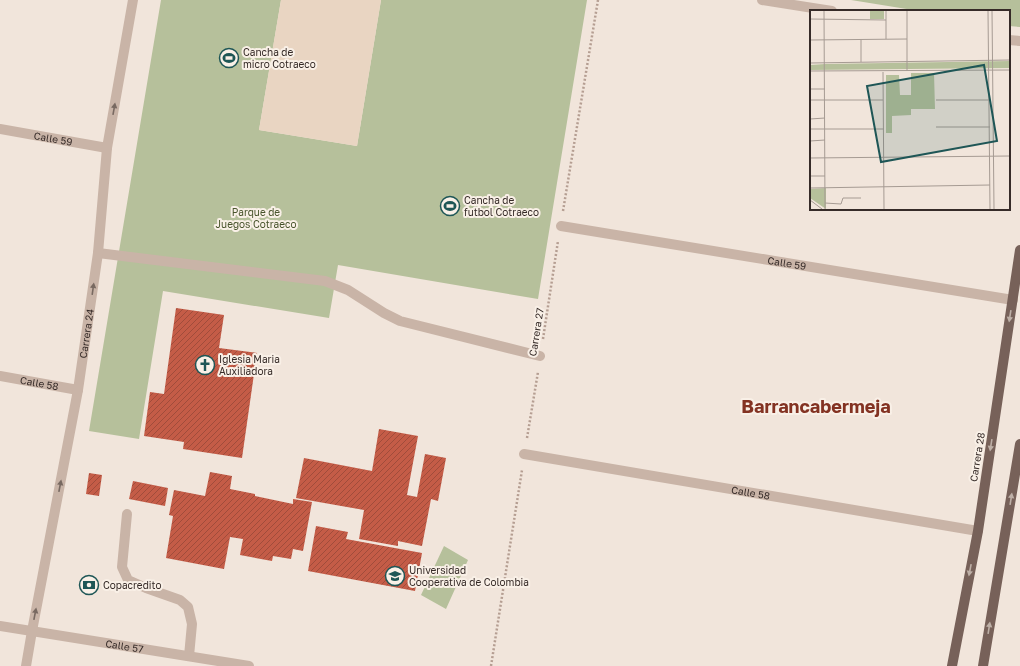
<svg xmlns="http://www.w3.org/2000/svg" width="1020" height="666" font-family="'Golos Text',sans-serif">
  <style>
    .park { fill: #b6c09b }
    .plaza { fill: #e9d5c2 }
    .building { fill: url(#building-hatch) }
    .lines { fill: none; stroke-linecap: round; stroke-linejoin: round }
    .path { stroke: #b59e92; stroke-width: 2.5; stroke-dasharray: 2 2; stroke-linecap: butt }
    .minor { stroke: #c9b4a7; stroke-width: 10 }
    .major { stroke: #776159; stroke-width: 10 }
    .oneway { fill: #786961 }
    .oneway2 { fill: #beb0a7 }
    .labels { text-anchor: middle; stroke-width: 4; stroke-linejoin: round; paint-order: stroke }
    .poi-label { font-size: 10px; fill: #362b28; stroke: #f9f0e7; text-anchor: start }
    .street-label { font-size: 10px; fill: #362b28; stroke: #f9f0e7 }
    .park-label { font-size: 10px; fill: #48542c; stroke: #f9f0e7 }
    .town-label { font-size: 18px; font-weight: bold; fill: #833222; stroke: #f9f0e7 }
    .inset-road { fill: none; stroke: #a69b93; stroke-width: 1 }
    .view { fill: #1e5656; fill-opacity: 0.15; stroke: #1e5656; stroke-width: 2 }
    .inset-edge { fill: none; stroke: #362b28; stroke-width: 2 }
  </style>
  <defs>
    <pattern id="building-hatch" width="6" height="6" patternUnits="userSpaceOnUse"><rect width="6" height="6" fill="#c45c47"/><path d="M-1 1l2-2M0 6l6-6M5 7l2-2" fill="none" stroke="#a04c3b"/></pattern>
  </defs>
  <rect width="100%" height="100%" fill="#f1e5db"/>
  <!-- park -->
  <path class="park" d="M161 0H281L259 130 357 146 381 0H587L538 299 338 265 329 318 163 291 139 439 89 431Z
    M851 0H1020V27L1009 26V11H919Z
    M444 546 468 560 446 609 421 595Z"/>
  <!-- plaza -->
  <path class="plaza" d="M281 0H381L357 146 259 130Z"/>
  <!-- building -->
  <path class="building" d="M176 308 224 315 219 348 257 353 242 458 183 449 184 442 144 436 150 392 164 394Z
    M379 429 418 436 407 495 417 497 425 454 446 458 438 501 431 499 422 546 398 541V546L359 539 364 510 296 498 304 458 372 471Z
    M210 472 232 476 230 489 255 494V496L293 504V499L312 502 303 551 293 549 291 559 273 556 272 561 240 555 243 539 230 537 224 569 166 558 173 516 169 515 174 490 205 496Z
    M89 473 102 475 99 496 86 494Z
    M133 481 168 488 165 506 129 499Z
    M316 526 348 532 346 539 422 553 415 591 308 571Z"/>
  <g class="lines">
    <!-- path -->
    <path class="path" d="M563 211 598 0
      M543 339 558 241
      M527 438 538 372
      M491 666 522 470"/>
    <!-- minor -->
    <g class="minor">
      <path d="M762 0 832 11"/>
      <path d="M1009 40 1020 41"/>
      <path id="s1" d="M0 129 107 148"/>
      <path id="s2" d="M561 226 1013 300"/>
      <path d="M98 253 325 281 348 290 384 313 400 321 540 356"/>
      <path id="s3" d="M0 376 78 390"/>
      <path id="s4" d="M524 454 978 531"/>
      <path d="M127 514 122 567 128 580 146 588 180 600 188 607 192 624 189 656"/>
      <path id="s5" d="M0 626 249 666"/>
      <path id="s6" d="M26 666 32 631 78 390 98 253 107 148 133 0"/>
    </g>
    <!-- major -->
    <path class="major" d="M952 666 978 531 1020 250
      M983 666 1020 444"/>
  </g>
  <!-- one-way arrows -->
  <defs><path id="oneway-solid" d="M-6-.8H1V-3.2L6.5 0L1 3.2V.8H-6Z"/></defs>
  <g class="oneway">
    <use href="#oneway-solid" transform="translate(114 109) rotate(-80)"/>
    <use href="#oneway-solid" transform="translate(93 289) rotate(-82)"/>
    <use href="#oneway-solid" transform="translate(60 486) rotate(-79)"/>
    <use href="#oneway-solid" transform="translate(35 614) rotate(-79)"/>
  </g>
  <g class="oneway2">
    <use href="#oneway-solid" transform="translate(1010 316) rotate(99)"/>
    <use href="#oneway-solid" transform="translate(991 445) rotate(99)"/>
    <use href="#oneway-solid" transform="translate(1011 499) rotate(-81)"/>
    <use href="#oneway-solid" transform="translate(970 570) rotate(101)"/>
    <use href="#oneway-solid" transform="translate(989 628) rotate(-81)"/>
  </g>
  <!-- icons -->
  <defs>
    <symbol id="stadium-ring" viewBox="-11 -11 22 22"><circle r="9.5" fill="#f9f0e7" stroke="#1e5656" stroke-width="1.5"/><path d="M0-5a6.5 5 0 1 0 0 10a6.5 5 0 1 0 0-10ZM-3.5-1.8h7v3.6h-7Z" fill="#1e5656"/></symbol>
    <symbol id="church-ring" viewBox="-11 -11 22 22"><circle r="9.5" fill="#f9f0e7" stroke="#1e5656" stroke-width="1.5"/><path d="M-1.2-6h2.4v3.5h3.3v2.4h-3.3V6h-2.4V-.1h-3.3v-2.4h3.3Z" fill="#1e5656"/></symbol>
    <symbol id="university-ring" viewBox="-11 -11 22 22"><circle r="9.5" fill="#f9f0e7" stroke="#1e5656" stroke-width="1.5"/><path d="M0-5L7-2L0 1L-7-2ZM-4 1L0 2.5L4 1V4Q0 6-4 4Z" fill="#1e5656"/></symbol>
    <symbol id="bank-ring" viewBox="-11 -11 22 22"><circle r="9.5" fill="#f9f0e7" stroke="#1e5656" stroke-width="1.5"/><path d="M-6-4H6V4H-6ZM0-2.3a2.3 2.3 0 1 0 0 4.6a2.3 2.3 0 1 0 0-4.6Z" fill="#1e5656"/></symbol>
  </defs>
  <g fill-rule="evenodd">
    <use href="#stadium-ring" x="218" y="47" width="22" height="22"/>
    <use href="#stadium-ring" x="439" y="195" width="22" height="22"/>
    <use href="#church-ring" x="194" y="354" width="22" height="22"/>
    <use href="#university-ring" x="384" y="565" width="22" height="22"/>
    <use href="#bank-ring" x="78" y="574" width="22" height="22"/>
  </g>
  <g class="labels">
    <!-- poi labels -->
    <g class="poi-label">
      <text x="243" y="56">Cancha de<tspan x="243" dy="12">micro Cotraeco</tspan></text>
      <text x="464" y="204">Cancha de<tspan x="464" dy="12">futbol Cotraeco</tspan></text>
      <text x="219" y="363">Iglesia Maria<tspan x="219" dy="12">Auxiliadora</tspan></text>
      <text x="409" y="574">Universidad<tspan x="409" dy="12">Cooperativa de Colombia</tspan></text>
      <text x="103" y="589">Copacredito</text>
    </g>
    <!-- street labels -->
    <g class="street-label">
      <text dy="4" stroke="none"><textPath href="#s1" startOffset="54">Calle 59</textPath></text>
      <text dy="4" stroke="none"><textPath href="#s2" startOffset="229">Calle 59</textPath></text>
      <text transform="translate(536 332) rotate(-81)" y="4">Carrera 27</text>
      <text dy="4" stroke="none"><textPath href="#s6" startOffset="338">Carrera 24</textPath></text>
      <text dy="4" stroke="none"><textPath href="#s3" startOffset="40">Calle 58</textPath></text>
      <text transform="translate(977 457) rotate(-81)" y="4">Carrera 28</text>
      <text dy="4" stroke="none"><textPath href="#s4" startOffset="230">Calle 58</textPath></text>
      <text dy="4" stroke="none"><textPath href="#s5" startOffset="126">Calle 57</textPath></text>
    </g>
    <!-- park labels -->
    <g class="park-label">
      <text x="256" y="216">Parque de<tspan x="256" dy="12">Juegos Cotraeco</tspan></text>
    </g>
    <!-- town labels -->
    <g class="town-label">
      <text x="816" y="413">Barrancabermeja</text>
    </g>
  </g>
  <!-- overview -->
  <g transform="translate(810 10)">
    <rect width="200" height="200" fill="#f1e5db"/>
    <path d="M60 1H74V9H60ZM200 51V58L0 60V55L15 54ZM101 63H124L125 99H101V105L82 106V123H76V65H89L90 85H101ZM16 178V199L0 188V179Z" fill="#b6c09b"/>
    <path class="inset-road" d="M14 1 15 199M97 1V61M178 1 180 199M182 1 184 199M0 9 76 10M76 29V1M0 30 97 29M51 30V52M0 53 200 50M0 61 200 60M73 62 74 199M0 79H15M0 90H73M126 90H179M0 109 15 108M126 117H180M0 119H74M0 131 15 130M0 148 200 146M0 166H15M0 178 180 175M0 190 12 199M15 193 31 194 33 188H51"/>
    <path class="view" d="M174 55 187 131 71 152 57 76Z"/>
    <rect width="200" height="200" class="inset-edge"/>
  </g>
</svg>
